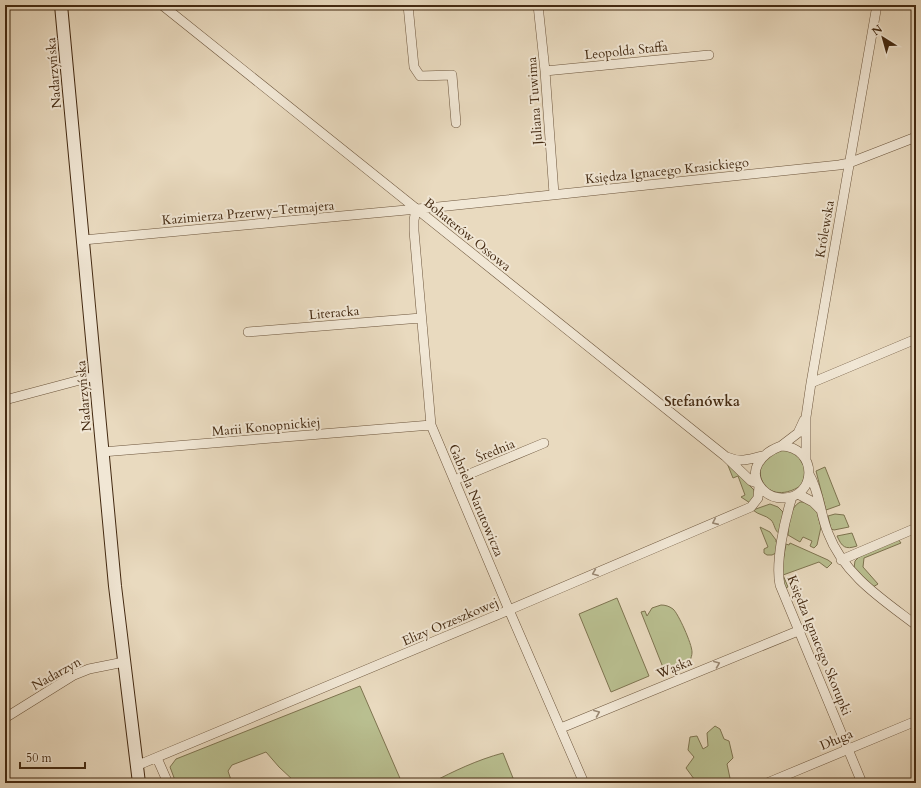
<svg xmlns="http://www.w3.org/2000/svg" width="921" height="788" font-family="Cardo,serif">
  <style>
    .green { fill: #b9bf90; stroke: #7e7450 }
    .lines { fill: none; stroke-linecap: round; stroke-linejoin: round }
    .minor-casing { stroke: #6c553c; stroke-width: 10 }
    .secondary-casing { stroke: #432911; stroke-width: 14 }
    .minor { stroke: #f1e7d5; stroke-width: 9 }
    .secondary { stroke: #f1e7d5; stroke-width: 12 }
    .oneway { stroke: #9a8873 }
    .labels { text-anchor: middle; stroke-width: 4; stroke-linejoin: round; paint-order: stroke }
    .street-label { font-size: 13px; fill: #432911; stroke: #f1e7d5 }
    .neighbourhood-label { font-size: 14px; font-weight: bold; fill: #432911; stroke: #f1e7d5 }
  </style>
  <rect width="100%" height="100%" fill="#e9dabf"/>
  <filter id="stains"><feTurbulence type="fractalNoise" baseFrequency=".005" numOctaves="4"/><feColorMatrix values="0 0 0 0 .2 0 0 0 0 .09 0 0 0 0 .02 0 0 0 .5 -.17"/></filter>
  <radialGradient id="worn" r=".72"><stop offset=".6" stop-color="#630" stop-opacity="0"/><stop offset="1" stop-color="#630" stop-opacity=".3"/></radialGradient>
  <!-- green -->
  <path class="green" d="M785 450 797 454 806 470 802 485C760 513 742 455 785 450Z
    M727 463 754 490 755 495 750 503 741 497 745 495 738 476 733 478Z
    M825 467 840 505 826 510 816 471Z
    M800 502H808L817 512 821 527 817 545 814 548 810 546 812 541 803 537 800 542 788 535C789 524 789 508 800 502Z
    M770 504 778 507 783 512 780 534C774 531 775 524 771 520 766 515 758 515 753 510Z
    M835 514 844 515 849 527 834 530 831 529 828 516Z
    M760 527 770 532 776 540V542L778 543 776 553 772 555H767L764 553V549L768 547Z
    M852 533 857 546C845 550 842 547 837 536Z
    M898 539 901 543 864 558 863 567 878 584 873 587 854 568 855 561 859 557Z
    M790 543 828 560 832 563 827 568 819 562 783 575 788 587 785 588 781 572 786 544 789 545Z
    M617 598 649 676 611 692 579 614Z
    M661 605C665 605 669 606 673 609 678 613 692 644 692 652 692 665 679 671 667 666L668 668 664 670 641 612 645 611 647 616 652 608Z
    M360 686 402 783H295L294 781 279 767 266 752 232 765 228 771 232 783H176L170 767 176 759Z
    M715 726 720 729 724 739 729 741 733 758 727 764 731 783H697L686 768 694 757 688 750 690 737 697 736 703 749 708 746 707 733Z
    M503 753 515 783H431C454 771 477 760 503 753Z"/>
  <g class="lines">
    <defs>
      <path id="minor" d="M162 5 725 456 751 481 757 483
        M408 5 414 67 420 76 452 75 456 123
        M538 5 545 71 554 194
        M545 71 709 55
        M416 210 414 220V231L431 425 509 610 584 783
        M83 240 428 208 839 165 849 163 916 137
        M248 332 421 318
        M811 383 916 339
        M5 400 95 376
        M781 446C819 447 817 499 782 498 775 498 768 495 763 490 745 471 762 453 781 446Z
        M781 446 798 433 804 420
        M102 452 431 425
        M727 457C741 463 748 459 763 456
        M806 459V417L811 383 877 5
        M809 474C820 493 820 514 828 533 844 575 882 599 916 625
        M455 480 544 443
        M798 494 813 502 821 510
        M792 497C785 519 775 562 780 585L862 783
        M841 560 916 528
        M5 718 74 675 89 669 124 662
        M561 728 798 631
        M157 758 168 783
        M136 766 509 610 751 507 758 498 759 486
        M767 783 916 721"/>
      <path id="secondary" d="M61 5 115 586 139 783"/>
    </defs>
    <!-- minor casing -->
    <use href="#minor" class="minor-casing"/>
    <!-- secondary casing -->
    <use href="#secondary" class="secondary-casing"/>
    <!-- minor -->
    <use href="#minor" class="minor"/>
    <!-- secondary -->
    <use href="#secondary" class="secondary"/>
  </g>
  <!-- one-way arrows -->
  <defs><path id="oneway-chevron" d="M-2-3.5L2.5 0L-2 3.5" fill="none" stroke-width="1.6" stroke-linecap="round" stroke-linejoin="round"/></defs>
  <g class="oneway">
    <use href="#oneway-chevron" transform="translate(715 522) rotate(156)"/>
    <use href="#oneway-chevron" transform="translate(595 573) rotate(157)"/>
    <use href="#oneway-chevron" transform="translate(717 664) rotate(-22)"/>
    <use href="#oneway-chevron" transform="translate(597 713) rotate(-22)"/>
  </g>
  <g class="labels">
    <!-- street labels -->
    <g class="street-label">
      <text transform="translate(626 50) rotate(-6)" y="5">Leopolda Staffa</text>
      <text transform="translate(53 73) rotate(-95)" y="5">Nadarzyńska</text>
      <text transform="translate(534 101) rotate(-94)" y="5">Juliana Tuwima</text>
      <text transform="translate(667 170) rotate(-6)" y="5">Księdza Ignacego Krasickiego</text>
      <text transform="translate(248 212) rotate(-5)" y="5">Kazimierza Przerwy-Tetmajera</text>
      <text transform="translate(824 229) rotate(-80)" y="5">Królewska</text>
      <text transform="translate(468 234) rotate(39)" y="5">Bohaterów Ossowa</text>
      <text transform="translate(334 312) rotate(-5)" y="5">Literacka</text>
      <text transform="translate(83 396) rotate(-95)" y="5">Nadarzyńska</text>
      <text transform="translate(266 426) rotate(-5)" y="5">Marii Konopnickiej</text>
      <text transform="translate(495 450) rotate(-22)" y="5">Średnia</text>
      <text transform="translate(477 500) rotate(67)" y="5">Gabriela Narutowicza</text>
      <text transform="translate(450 621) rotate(-23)" y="5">Elizy Orzeszkowej</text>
      <text transform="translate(820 645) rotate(68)" y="5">Księdza Ignacego Skorupki</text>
      <text transform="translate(674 667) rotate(-22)" y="5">Wąska</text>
      <text transform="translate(56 673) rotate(-29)" y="5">Nadarzyn</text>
      <text transform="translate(836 739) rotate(-23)" y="5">Długa</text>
    </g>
    <!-- neighbourhood labels -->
    <g class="neighbourhood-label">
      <text x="702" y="406">Stefanówka</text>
    </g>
  </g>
  <!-- margin -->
  <rect width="921" height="788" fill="none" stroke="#e9dabf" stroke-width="20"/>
  <rect x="6" y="6" width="909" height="776" fill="none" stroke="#432911" stroke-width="2"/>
  <rect x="10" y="10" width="901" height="768" fill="none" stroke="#432911"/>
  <!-- north arrow -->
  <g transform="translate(883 38) rotate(323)" stroke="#f1e7d5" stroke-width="3" paint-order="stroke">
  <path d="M0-3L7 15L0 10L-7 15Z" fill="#432911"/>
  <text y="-6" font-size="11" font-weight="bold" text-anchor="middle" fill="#432911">N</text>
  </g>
  <!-- scale -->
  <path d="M20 762v6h65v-6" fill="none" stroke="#432911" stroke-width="2"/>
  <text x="26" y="762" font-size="12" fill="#432911" stroke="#f1e7d5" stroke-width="3" paint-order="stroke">50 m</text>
  <rect width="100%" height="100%" filter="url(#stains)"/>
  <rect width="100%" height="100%" fill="url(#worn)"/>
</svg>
